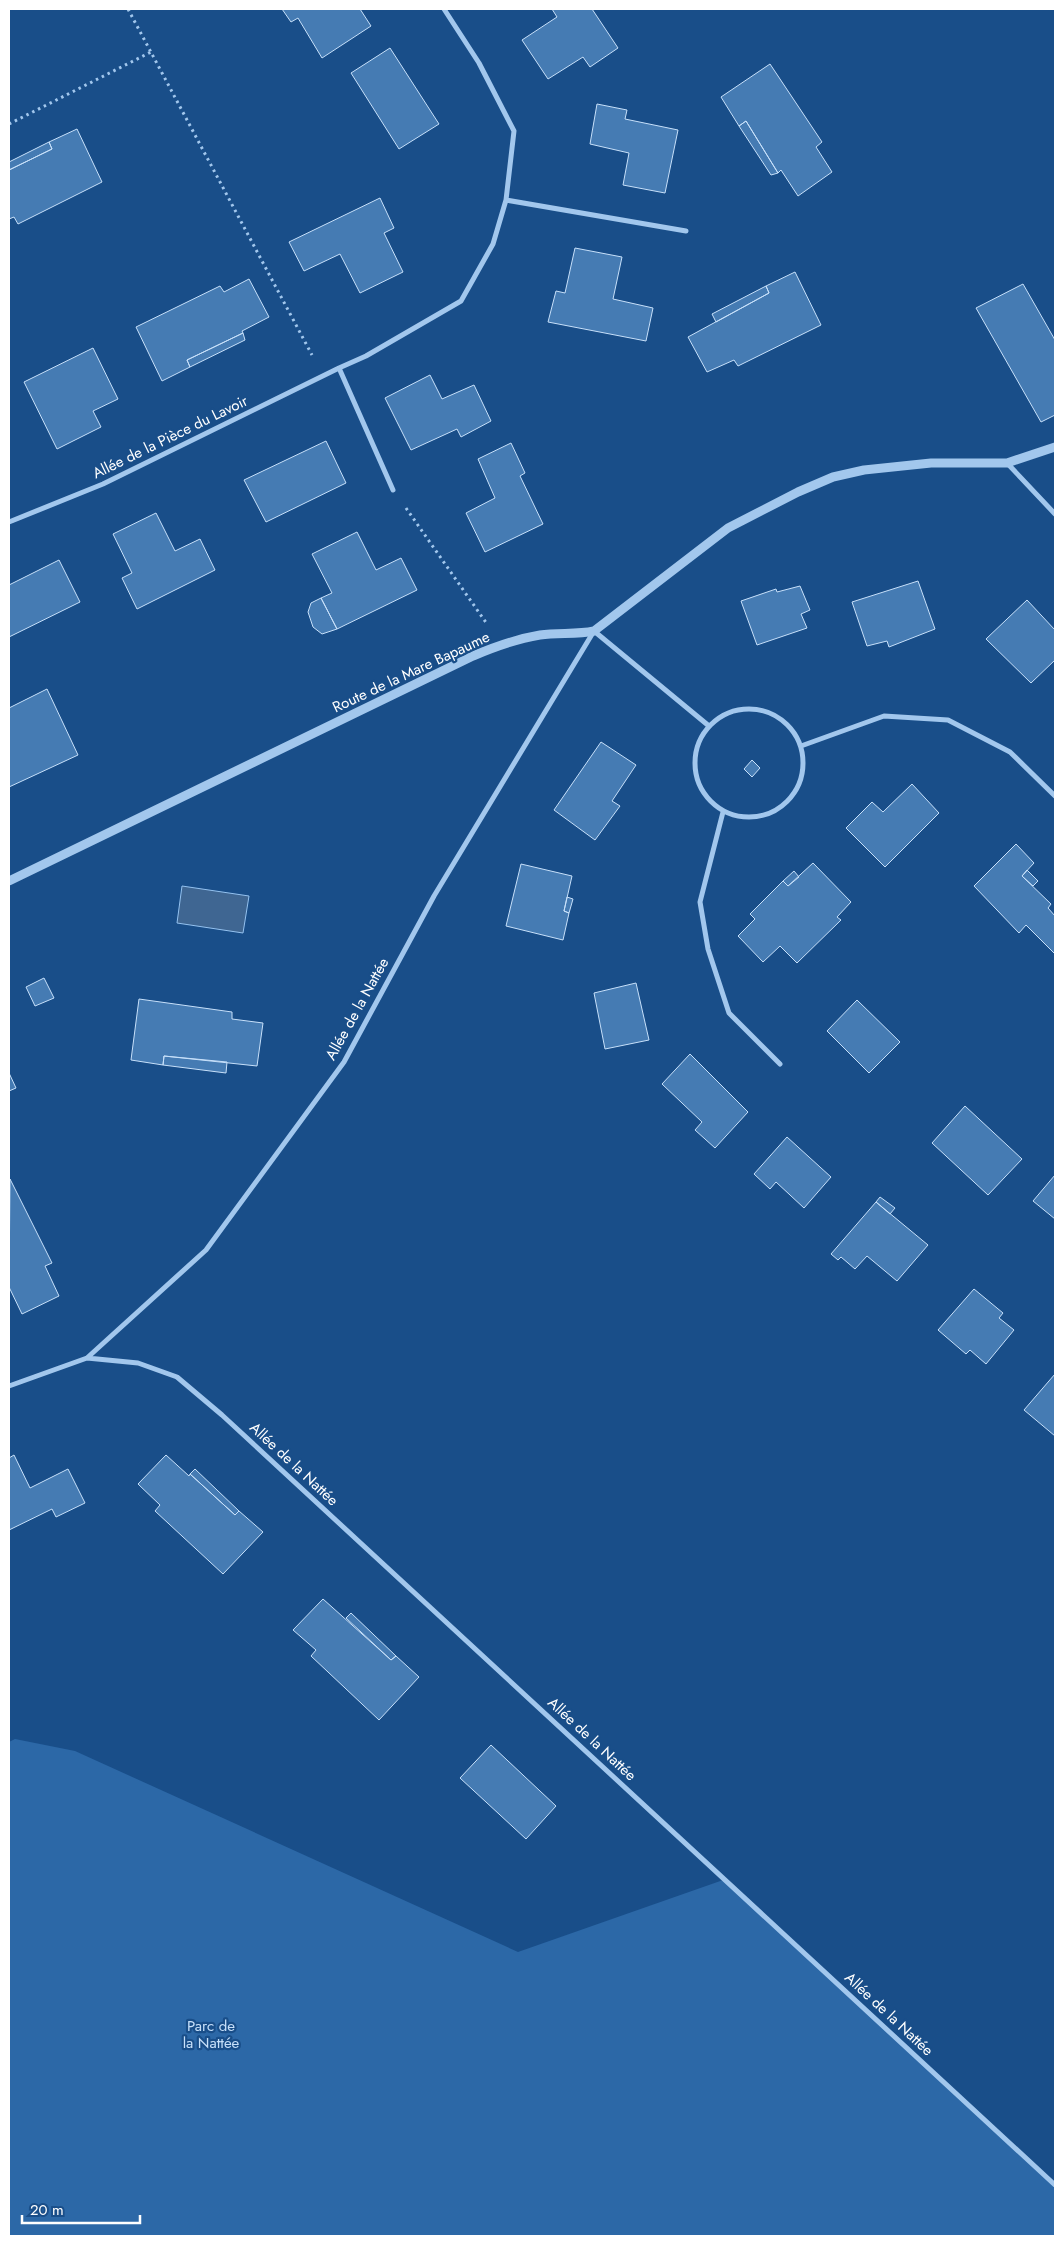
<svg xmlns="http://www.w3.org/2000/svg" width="1064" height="2245" font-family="Jost,sans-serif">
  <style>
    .green { fill: #2c68a7 }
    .water { fill: #3f6692; stroke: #94c2f0 }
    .building { fill: #457bb3; stroke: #c7e0fa }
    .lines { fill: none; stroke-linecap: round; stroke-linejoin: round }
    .path { stroke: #a2c7ed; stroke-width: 3; stroke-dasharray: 2.5 4; stroke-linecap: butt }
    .minor { stroke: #a2c7ed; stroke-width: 5 }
    .tertiary { stroke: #a2c7ed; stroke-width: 9 }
    .labels { text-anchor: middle; stroke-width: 4.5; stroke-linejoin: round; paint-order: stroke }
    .street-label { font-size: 15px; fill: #fff; stroke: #194e89 }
    .park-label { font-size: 15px; fill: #c7e0fa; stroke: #194e89 }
  </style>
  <rect width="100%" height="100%" fill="#194e89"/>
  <!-- green -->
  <path class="green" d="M15 1739 75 1751 518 1952 726 1879 1055 2185V2236H9V1742Z"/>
  <!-- water -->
  <path class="water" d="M182 886 249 896 243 933 177 923Z"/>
  <!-- building -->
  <path class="building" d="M282 9H360L371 26 322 58 298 18 291 22Z
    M552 9H592L618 48 590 67 583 57 548 79 522 40 557 17Z
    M390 48 439 124 399 149 351 73Z
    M770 64 822 142 816 147 832 172 798 196 781 170 778 173 746 121 739 126 721 97Z
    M597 104 627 110 625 119 678 130 665 193 623 185 629 153 590 144Z
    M746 121 778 173 771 175 739 126Z
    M77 129 102 182 18 224 14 217 9 219V170L52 149 49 142Z
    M49 142 52 149 9 170V162Z
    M380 198 394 228 384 233 403 272 360 293 340 254 304 271 289 242Z
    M575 248 622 257 613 299 653 308 646 341 548 322 556 291 565 293Z
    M795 272 821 325 738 366 734 360 707 372 688 337 769 293 766 286Z
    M249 279 269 317 242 331 243 333 187 360 190 367 162 381 136 327 220 286 224 292Z
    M1023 284 1055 340V415L1041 422 976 308Z
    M766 286 769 293 716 322 712 314Z
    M243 333 245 340 190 367 187 360Z
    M93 348 118 399 93 411 101 427 57 449 24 382Z
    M430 375 442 399 474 385 491 421 461 437 457 429 411 450 385 398Z
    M326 441 346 483 266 522 244 480Z
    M511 443 525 473 520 476 543 524 485 552 466 513 495 498 478 459Z
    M156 513 175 551 200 539 215 570 137 609 122 578 132 573 113 534Z
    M357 532 376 570 401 558 417 590 337 629 321 598 332 593 312 554Z
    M59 560 80 602 9 637V585Z
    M918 581 935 629 889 647 887 641 867 646 852 602Z
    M800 586 810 610 801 614 807 628 757 645 741 601 776 589 777 592Z
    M321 598 337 629 322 634 313 627 308 612 311 603Z
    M1027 600 1055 630V660L1031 683 986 639Z
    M47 689 78 755 9 787V708Z
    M601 742 636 765 612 801 620 806 595 840 554 810Z
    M752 760 760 768 752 777 744 769Z
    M912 784 939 813 885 867 846 828 872 802 883 812Z
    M1016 844 1034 863 1022 876 1051 904 1048 908 1055 916V954L1026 925 1019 933 974 886Z
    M813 863 851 902 837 917 841 920 797 963 780 946 763 962 738 936 755 919 750 914 783 881 788 886Z
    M521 864 572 876 564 911 569 913 563 940 506 926Z
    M1027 870 1038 881 1033 886 1022 876Z
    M794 871 799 877 788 886 783 881Z
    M567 897 573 899 569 913 564 911Z
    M44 978 54 998 35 1006 26 987Z
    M636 983 649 1040 605 1049 594 993Z
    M139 999 232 1012V1019L263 1023 257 1066 164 1056 163 1065 131 1060Z
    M857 1000 900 1042 869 1073 827 1031Z
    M690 1054 748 1112 715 1148 695 1130 702 1122 662 1084Z
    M164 1056 227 1062 226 1073 163 1065Z
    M9 1073 16 1088 9 1091Z
    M965 1106 1022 1159 988 1195 932 1143Z
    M787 1137 831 1177 804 1208 776 1182 770 1189 754 1174Z
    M1055 1175V1219L1033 1201Z
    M10 1179 52 1263 45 1266 59 1296 22 1314 9 1287Z
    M880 1197 895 1208 890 1214 876 1202Z
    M876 1202 928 1245 897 1281 867 1256 855 1269 841 1257 838 1260 831 1254Z
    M974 1289 1003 1313 999 1318 1014 1330 986 1364 970 1350 966 1354 938 1330Z
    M1055 1374V1436L1024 1410Z
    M14 1455 30 1488 68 1469 85 1503 56 1517 52 1509 9 1530V1458Z
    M166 1455 189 1476 190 1474 235 1515 239 1511 263 1532 223 1574 155 1511 160 1505 138 1484Z
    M195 1469 239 1511 235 1515 190 1474Z
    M323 1599 391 1660 396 1656 419 1677 379 1720 311 1656 316 1650 293 1630Z
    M351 1613 396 1656 391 1660 346 1618Z
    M491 1745 556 1806 526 1839 460 1778Z"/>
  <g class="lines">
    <!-- path -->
    <path class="path" d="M128 9 312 355
      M9 124 151 52
      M406 508 487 624"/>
    <!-- minor -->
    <path class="minor" d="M506 200 686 231
      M339 368 393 490
      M1007 463 1055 514
      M9 522 103 484 339 368 366 356 461 301 493 244 506 200 514 131 479 63 444 9
      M695 763a54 54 0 1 1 108 0a54 54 0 1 1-108 0Z
      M801 746 884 716 948 720 1010 752 1055 796
      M723 812 700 902 708 949 729 1013 780 1064
      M87 1358 206 1250 344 1062 434 896 594 631 709 726
      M9 1386 87 1358 138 1363 177 1377 222 1415 1055 2185"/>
    <!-- tertiary -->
    <path class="tertiary" d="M9 881 473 656C494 647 516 639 540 635 558 632 576 635 594 631L728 528 798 492 833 477 864 470 931 463H1007L1055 447"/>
  </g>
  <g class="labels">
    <!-- street labels -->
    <g class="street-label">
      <text transform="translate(170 437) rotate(-26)" y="5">Allée de la Pièce du Lavoir</text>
      <text transform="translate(411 672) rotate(-25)" y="5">Route de la Mare Bapaume</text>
      <text transform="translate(357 1009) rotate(-61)" y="5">Allée de la Nattée</text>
      <text transform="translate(294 1464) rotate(43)" y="5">Allée de la Nattée</text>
      <text transform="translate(592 1739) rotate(43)" y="5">Allée de la Nattée</text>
      <text transform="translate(889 2014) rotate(43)" y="5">Allée de la Nattée</text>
    </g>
    <!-- park labels -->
    <g class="park-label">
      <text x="211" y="2031">Parc de<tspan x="211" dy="17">la Nattée</tspan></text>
    </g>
  </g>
  <!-- border -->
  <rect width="1064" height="2245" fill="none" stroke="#ffffff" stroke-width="20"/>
  <!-- scale -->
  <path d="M22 2215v8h118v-8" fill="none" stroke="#ffffff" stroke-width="2.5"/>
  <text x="30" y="2215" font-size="15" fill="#ffffff" stroke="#194e89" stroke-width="4" paint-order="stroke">20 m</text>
</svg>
